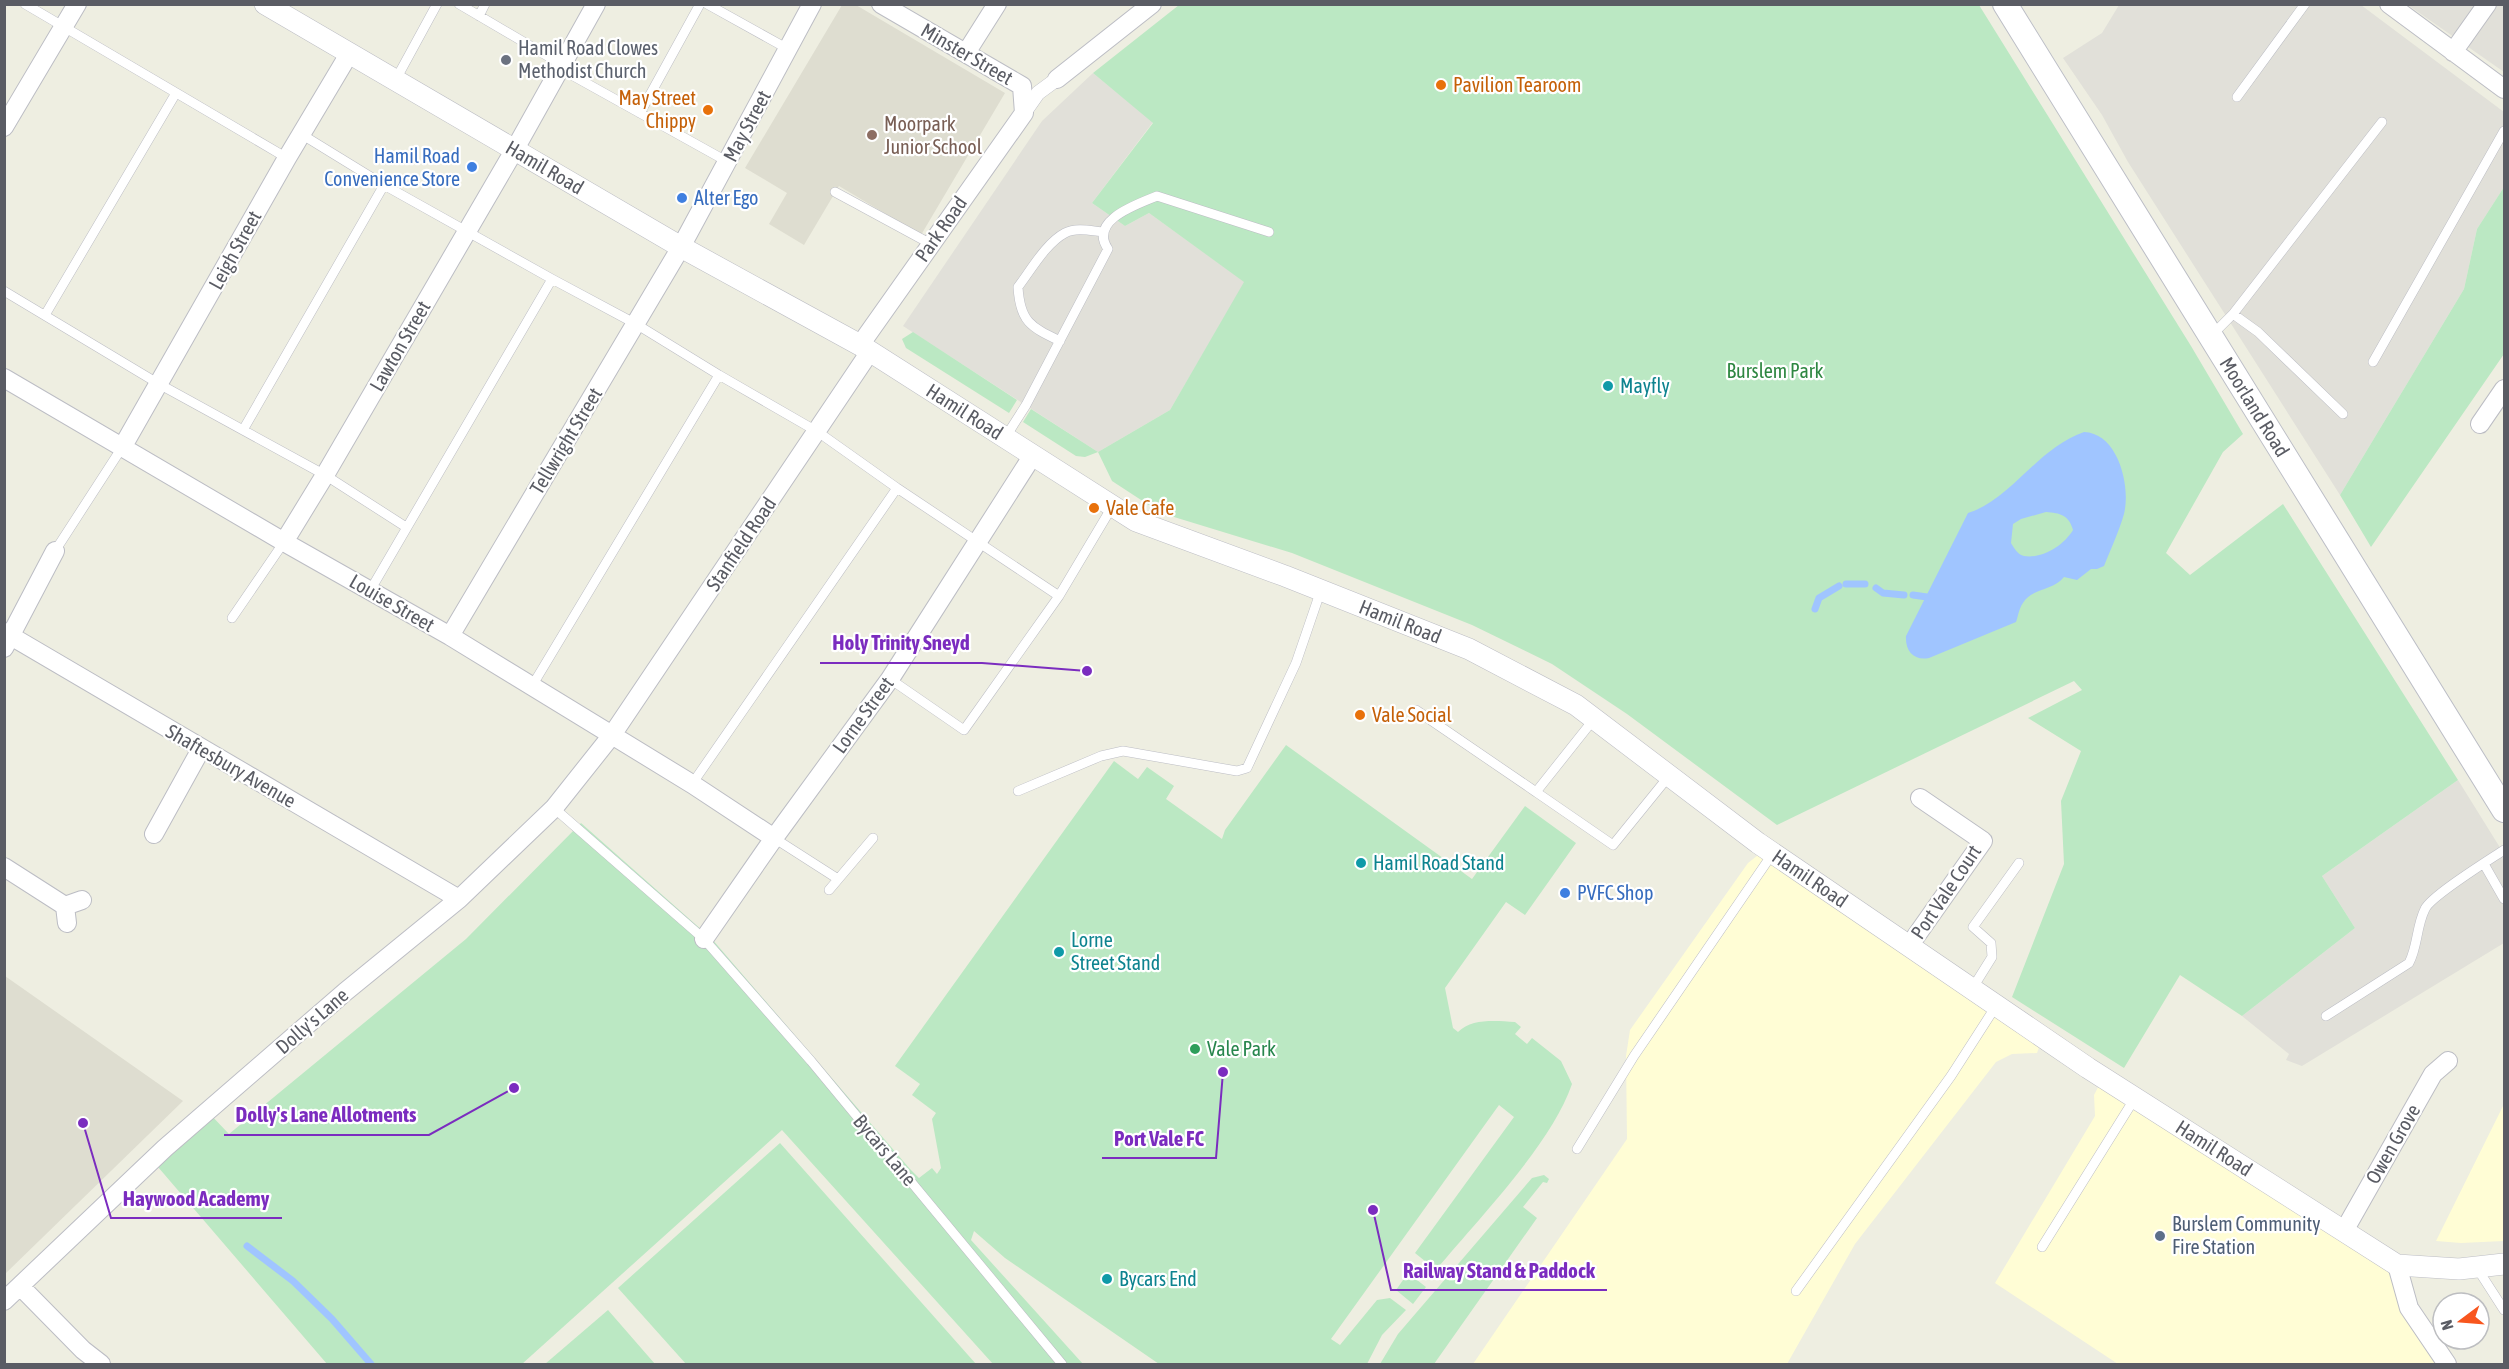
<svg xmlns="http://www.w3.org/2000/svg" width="2509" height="1369" font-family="'Asap Condensed',sans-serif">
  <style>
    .commercial { fill: #fffdd5 }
    .industrial { fill: #e1e0d9 }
    .education { fill: #deddd0 }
    .green { fill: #bbe8c3 }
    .water { fill: #a0c5ff; fill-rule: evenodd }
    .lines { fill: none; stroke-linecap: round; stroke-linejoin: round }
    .stream { stroke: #a0c5ff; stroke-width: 7 }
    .service-casing { stroke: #bcbdc4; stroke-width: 10 }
    .pedestrian-casing { stroke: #bcbdc4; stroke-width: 15 }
    .minor-casing { stroke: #bcbdc4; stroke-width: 20 }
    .tertiary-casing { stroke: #bcbdc4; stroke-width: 22 }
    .secondary-casing { stroke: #bcbec6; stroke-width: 26 }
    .service { stroke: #fff; stroke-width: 9 }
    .pedestrian { stroke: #fff; stroke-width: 14 }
    .minor { stroke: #fff; stroke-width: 18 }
    .tertiary { stroke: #fff; stroke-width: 21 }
    .secondary { stroke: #fff; stroke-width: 24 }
    .worship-dot { fill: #6b7280; stroke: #fff; stroke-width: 2 }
    .food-dot { fill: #e8710a; stroke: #fff; stroke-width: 2 }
    .education-dot { fill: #8d6e63; stroke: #fff; stroke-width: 2 }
    .shop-dot { fill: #3f7fe0; stroke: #fff; stroke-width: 2 }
    .culture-dot { fill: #0f9aa8; stroke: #fff; stroke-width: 2 }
    .leisure-dot { fill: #2e9e5b; stroke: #fff; stroke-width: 2 }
    .service-dot { fill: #5c6f8a; stroke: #fff; stroke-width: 2 }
    .labels { text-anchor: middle; stroke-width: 4.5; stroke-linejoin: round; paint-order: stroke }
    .worship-label { font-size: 20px; fill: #5b616d; stroke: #fff; text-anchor: start }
    .street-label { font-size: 20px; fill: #5a5c64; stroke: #fff }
    .food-label { font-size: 20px; fill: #c56008; stroke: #fff; text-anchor: start }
    .education-label { font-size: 20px; fill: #785e54; stroke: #fff; text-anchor: start }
    .shop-label { font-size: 20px; fill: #366cbe; stroke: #fff; text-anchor: start }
    .park-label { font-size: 20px; fill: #2e8741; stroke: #fff }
    .culture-label { font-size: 20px; fill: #0d838f; stroke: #fff; text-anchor: start }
    .leisure-label { font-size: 20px; fill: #27864d; stroke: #fff; text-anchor: start }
    .service-label { font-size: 20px; fill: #4e5e75; stroke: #fff; text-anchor: start }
    .leader { fill: none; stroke: #7b2cbf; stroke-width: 2 }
    .callout-dot { fill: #7b2cbf; stroke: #fff; stroke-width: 2 }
    .callout-label { font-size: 21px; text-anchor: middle; font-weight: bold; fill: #7b2cbf; stroke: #fff; stroke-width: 4.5; stroke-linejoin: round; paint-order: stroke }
  </style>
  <rect width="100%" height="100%" fill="#eeeee1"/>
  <!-- commercial -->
  <path class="commercial" d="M1767 848 2043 1036 2037 1053 2012 1054 1996 1062 1855 1244 1787 1364H1473L1627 1139 1626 1056 1630 1030 1748 863Z
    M2103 1078 2397 1265 2447 1364H2118L1995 1283 2095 1116 2094 1095Z
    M2504 1104V1241L2461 1243 2436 1241Z"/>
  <!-- industrial -->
  <path class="industrial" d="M2119 5H2361L2504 112V187L2477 229 2464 289 2340 495 2128 162 2102 115 2063 58 2102 33Z
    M2408 5H2504V72Z
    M1093 73 1153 122 1092 203 1125 226 1149 213 1245 282 1170 410 1098 452 903 326 1042 121Z
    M2458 780 2504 854V943L2302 1066 2286 1060 2289 1054 2242 1016 2355 928 2322 876Z"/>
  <!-- education -->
  <path class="education" d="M842 5H856L1005 93 921 235 839 186 804 245 769 224 787 193 745 168Z
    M5 976 183 1101 5 1274Z"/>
  <!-- green -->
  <path class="green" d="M1179 5H1979L2191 346 2243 434 2223 452 2166 553 2190 575 2283 504 2458 780 2322 876 2355 928 2242 1016 2180 975 2124 1068 2012 997 2064 864 2061 801 2081 751 2028 718 2082 690 2074 681 1777 825 1627 714 1552 664 1472 625 1292 553 1161 513 1112 481 1098 452 1085 457 1076 456 1023 422 1031 409 1098 452 1170 410 1244 282 1149 213 1125 226 1092 203 1153 123 1093 73Z
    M2504 187V354L2371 547 2340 495 2464 289 2477 229Z
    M913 332 1017 400 1009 413 906 348 902 339Z
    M1286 745 1472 879 1525 806 1576 843 1525 915 1506 902 1445 988 1453 1028 1458 1032C1472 1018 1496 1021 1515 1022L1521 1027 1515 1034 1527 1044 1532 1038 1561 1061 1572 1084C1551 1145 1478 1219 1436 1270L1415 1253 1514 1117 1499 1105 1331 1339 1340 1345 1377 1300 1390 1298 1406 1310 1382 1335 1367 1364H1159L1005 1258 974 1231 971 1240 1083 1364H993L782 1130 522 1364H327L152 1160 207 1111 229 1134 466 939 581 823 712 939 910 1169 919 1178 932 1168 937 1174 941 1168 932 1119 936 1113 912 1095 920 1084 895 1066 1114 761 1138 779 1147 767 1174 786 1166 799 1222 839 1225 830Z
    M780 1143 976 1364H686L618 1288Z
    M1544 1175 1549 1179 1547 1183 1543 1182 1523 1207 1537 1218 1434 1364H1380L1398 1334 1532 1178Z
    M1408 1273 1426 1287 1413 1304 1396 1290Z
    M608 1310 655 1364H545Z"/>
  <!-- water -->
  <path class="water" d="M2084 432C2118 433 2131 486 2124 514 2119 531 2111 549 2104 566L2097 569H2091L2077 580 2064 577C2053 591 2032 588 2023 603 2019 608 2018 617 2016 622L1929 658C1914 661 1905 651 1906 636L1968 513C2011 500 2036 449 2084 432ZM2046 512C2060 513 2069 515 2073 530 2064 545 2043 559 2024 556 2018 555 2014 548 2011 543L2013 524 2021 519Z"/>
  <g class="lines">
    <!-- stream -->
    <path class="stream" d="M1846 584H1865
      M1876 588 1883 593 1904 595
      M1913 595 1927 597
      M1815 609 1819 598 1839 586
      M247 1246 293 1281 332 1319 371 1364"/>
    <defs>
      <path id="service" d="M25 4 287 158
        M459 4 561 64
        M707 4 788 49
        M479 16 485 4
        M559 68 728 162
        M395 81 437 4
        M2237 97 2305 4
        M640 113 700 4
        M301 134 384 185 552 279 636 324 719 375 818 432 897 488 1059 596
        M835 192 931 244
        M4 291 159 384 325 475 406 527
        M2233 314 2258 332 2343 414
        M45 315 176 93
        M2212 335 2233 314 2382 122
        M1060 341C1031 327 1020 322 1018 287 1031 270 1046 243 1065 233 1076 227 1092 231 1103 232
        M2373 362 2504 131
        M243 430 384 185
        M1005 438 1026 405 1108 249C1088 220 1138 204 1157 196L1269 232
        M55 551 123 446
        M371 589 552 279
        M232 618 284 542
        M890 679 964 730 1059 596 1112 507
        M532 686 719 375
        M1416 710 1536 792 1594 719
        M692 784 897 488
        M1018 791 1101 756 1123 751 1237 771 1247 768 1296 663 1321 590
        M1536 792 1613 845 1669 776
        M554 808 704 939 811 1061 1062 1364
        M774 838 838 879
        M2484 864 2504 899
        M829 890 873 838
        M1972 989 1992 957 1991 943 1973 927 2019 863
        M2326 1016 2409 963C2418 946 2416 927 2425 909 2431 896 2489 860 2504 850
        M1577 1149 1634 1056 1773 853
        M2042 1247 2135 1098
        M2477 1268 2504 1310
        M1796 1291 1951 1076 1996 1006"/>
      <path id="pedestrian" d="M1024 113 1038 93 1057 79"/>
      <path id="minor" d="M2389 4 2504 89
        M2453 52 2487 4
        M966 53 997 4
        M1057 79 1152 4
        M4 127 77 4
        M860 345 1024 113 1022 86 881 4
        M4 378 284 542 450 636 692 784 774 838
        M2480 424 2504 389
        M123 446 287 158 349 54
        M284 542 325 475 515 149 596 4
        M4 632 459 899
        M450 636 681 247 812 4
        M4 648 55 551
        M154 834 201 749
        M4 867 65 906
        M67 923 65 906 82 900
        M704 939 774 838 890 679 1033 455
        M1909 946 1983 841 1920 798
        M2344 1231 2433 1074 2448 1061
        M2397 1265 2409 1308 2447 1364
        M20 1286 83 1350 101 1364
        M4 1301 165 1148 345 992 459 899 554 808 612 735 869 353"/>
      <g id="tertiary">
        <path id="s1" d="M265 4 681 247 860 345 1136 521 1285 576 1469 649 1576 705 1758 843 2088 1068 2397 1265 2459 1269 2504 1264"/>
      </g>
      <g id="secondary">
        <path id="s2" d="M2005 4 2504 810"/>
      </g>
    </defs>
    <!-- service casing -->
    <use href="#service" class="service-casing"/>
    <!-- pedestrian casing -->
    <use href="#pedestrian" class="pedestrian-casing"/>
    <!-- minor casing -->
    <use href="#minor" class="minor-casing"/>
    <!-- tertiary casing -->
    <use href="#tertiary" class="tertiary-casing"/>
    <!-- secondary casing -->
    <use href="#secondary" class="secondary-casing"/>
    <!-- service -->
    <use href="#service" class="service"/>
    <!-- pedestrian -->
    <use href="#pedestrian" class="pedestrian"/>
    <!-- minor -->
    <use href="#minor" class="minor"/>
    <!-- tertiary -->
    <use href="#tertiary" class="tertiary"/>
    <!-- secondary -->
    <use href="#secondary" class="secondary"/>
  </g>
  <!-- markers -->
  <circle class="worship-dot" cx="506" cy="60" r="6"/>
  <g class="food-dot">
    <circle cx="1441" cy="85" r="6"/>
    <circle cx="708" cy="110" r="6"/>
    <circle cx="1094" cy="508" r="6"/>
    <circle cx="1360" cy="715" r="6"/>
  </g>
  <circle class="education-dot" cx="872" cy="135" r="6"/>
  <g class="shop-dot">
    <circle cx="472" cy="167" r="6"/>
    <circle cx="682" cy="198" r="6"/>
    <circle cx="1565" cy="893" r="6"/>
  </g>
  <g class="culture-dot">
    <circle cx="1608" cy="386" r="6"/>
    <circle cx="1361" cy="863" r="6"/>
    <circle cx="1059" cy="952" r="6"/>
    <circle cx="1107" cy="1279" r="6"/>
  </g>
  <circle class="leisure-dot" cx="1195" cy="1049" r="6"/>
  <circle class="service-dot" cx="2160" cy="1236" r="6"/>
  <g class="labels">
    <!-- worship labels -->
    <g class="worship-label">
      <text x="518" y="55">Hamil Road Clowes<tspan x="518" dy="23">Methodist Church</tspan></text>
    </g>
    <!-- street labels -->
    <g class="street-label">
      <text transform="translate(967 54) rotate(30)" y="7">Minster Street</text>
      <text transform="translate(747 126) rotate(-62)" y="7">May Street</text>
      <text dy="7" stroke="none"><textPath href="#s1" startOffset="324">Hamil Road</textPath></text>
      <text transform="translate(941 229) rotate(-55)" y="7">Park Road</text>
      <text transform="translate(235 250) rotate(-61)" y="7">Leigh Street</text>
      <text transform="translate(400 346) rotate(-60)" y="7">Lawton Street</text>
      <text dy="7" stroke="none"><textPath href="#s2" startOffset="474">Moorland Road</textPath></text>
      <text dy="7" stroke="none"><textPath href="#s1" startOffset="810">Hamil Road</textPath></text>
      <text transform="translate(566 441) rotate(-59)" y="7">Tellwright Street</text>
      <text transform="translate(741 544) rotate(-56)" y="7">Stanfield Road</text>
      <text transform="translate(392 603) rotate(30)" y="7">Louise Street</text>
      <text dy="7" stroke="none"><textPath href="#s1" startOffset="1296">Hamil Road</textPath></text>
      <text transform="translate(863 715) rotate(-54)" y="7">Lorne Street</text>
      <text transform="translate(231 766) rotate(30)" y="7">Shaftesbury Avenue</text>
      <text dy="7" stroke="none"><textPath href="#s1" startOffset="1782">Hamil Road</textPath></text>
      <text transform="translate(1946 892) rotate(-56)" y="7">Port Vale Court</text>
      <text transform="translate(312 1021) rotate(-41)" y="7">Dolly's Lane</text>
      <text transform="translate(2393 1144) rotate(-60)" y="7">Owen Grove</text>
      <text dy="7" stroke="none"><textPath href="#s1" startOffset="2268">Hamil Road</textPath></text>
      <text transform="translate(885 1150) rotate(50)" y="7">Bycars Lane</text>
    </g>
    <!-- food labels -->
    <g class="food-label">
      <text x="1453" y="92">Pavilion Tearoom</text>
      <text x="696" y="105" text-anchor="end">May Street<tspan x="696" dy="23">Chippy</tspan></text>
      <text x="1106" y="515">Vale Cafe</text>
      <text x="1372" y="722">Vale Social</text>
    </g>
    <!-- education labels -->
    <g class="education-label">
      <text x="884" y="131">Moorpark<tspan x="884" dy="23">Junior School</tspan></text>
    </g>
    <!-- shop labels -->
    <g class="shop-label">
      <text x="460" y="163" text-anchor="end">Hamil Road<tspan x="460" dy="23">Convenience Store</tspan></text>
      <text x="694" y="205">Alter Ego</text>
      <text x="1577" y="900">PVFC Shop</text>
    </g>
    <!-- park labels -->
    <g class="park-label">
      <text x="1775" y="378">Burslem Park</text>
    </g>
    <!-- culture labels -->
    <g class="culture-label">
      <text x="1620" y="393">Mayfly</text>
      <text x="1373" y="870">Hamil Road Stand</text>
      <text x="1071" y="947">Lorne<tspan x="1071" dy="23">Street Stand</tspan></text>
      <text x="1119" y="1286">Bycars End</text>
    </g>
    <!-- leisure labels -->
    <g class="leisure-label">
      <text x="1207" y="1056">Vale Park</text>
    </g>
    <!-- service labels -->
    <g class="service-label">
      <text x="2172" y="1231">Burslem Community<tspan x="2172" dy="23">Fire Station</tspan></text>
    </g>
  </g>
  <!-- callouts -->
  <path class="leader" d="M1087 671L982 663H820M514 1088L429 1135H224M1223 1072L1216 1158H1102M83 1123L111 1218H282M1373 1210L1391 1290H1607"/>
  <g class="callout-dot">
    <circle cx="1087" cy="671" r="6"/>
    <circle cx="514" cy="1088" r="6"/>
    <circle cx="1223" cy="1072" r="6"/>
    <circle cx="83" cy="1123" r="6"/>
    <circle cx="1373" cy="1210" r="6"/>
  </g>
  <g class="callout-label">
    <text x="901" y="650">Holy Trinity Sneyd</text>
    <text x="326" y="1122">Dolly's Lane Allotments</text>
    <text x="1159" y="1146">Port Vale FC</text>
    <text x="196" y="1206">Haywood Academy</text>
    <text x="1499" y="1278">Railway Stand &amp; Paddock</text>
  </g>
  <!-- border -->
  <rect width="2509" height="1369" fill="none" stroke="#5a5c64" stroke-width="12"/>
  <!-- north arrow -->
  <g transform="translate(2461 1321) rotate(254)"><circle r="28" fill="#ffffff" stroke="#bdbec1" stroke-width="1.5"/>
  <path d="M0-4.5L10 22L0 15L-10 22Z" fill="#f8561e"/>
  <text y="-9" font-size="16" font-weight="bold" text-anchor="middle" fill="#5a5c64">N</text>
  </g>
</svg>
